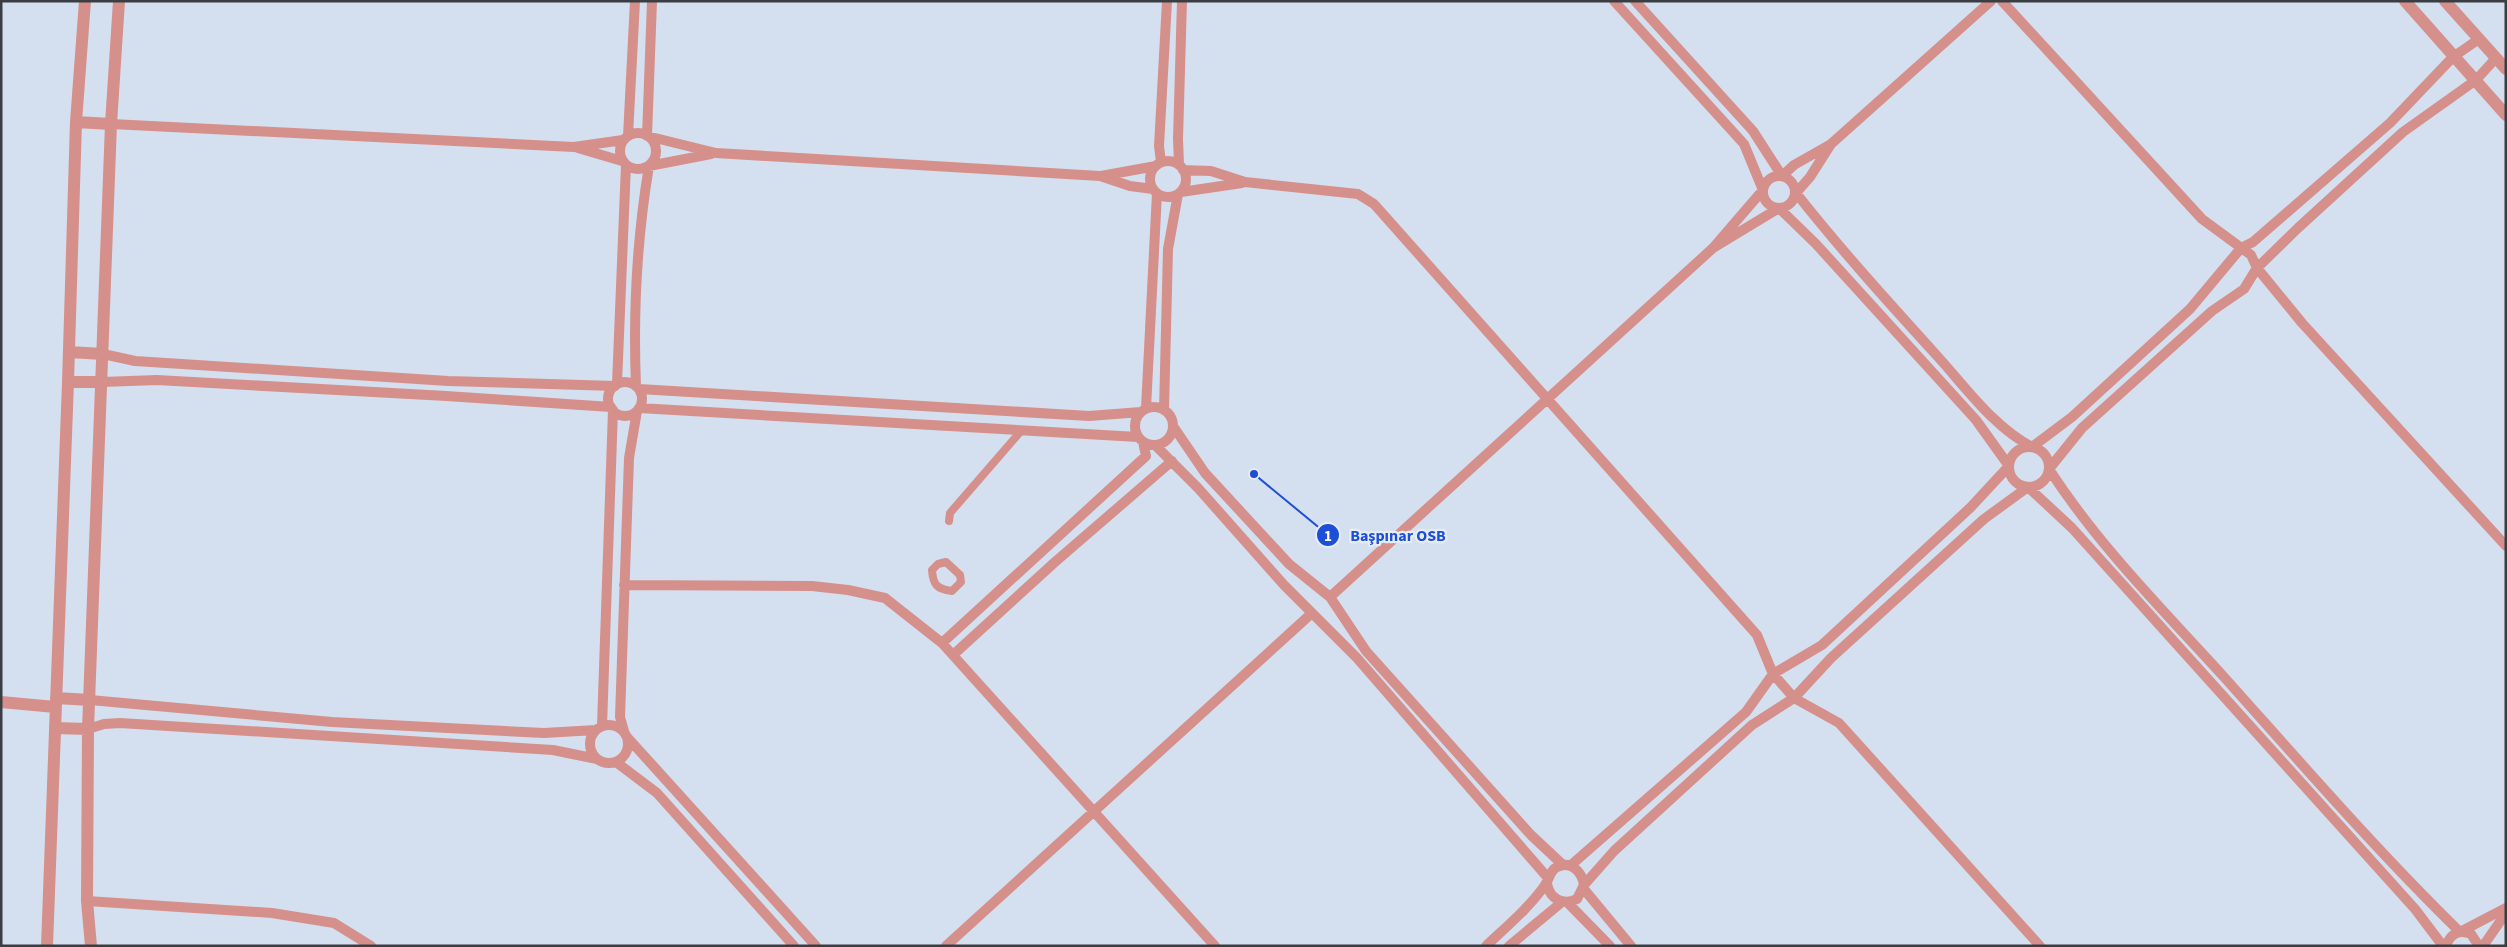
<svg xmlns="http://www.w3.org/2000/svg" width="2507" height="947" font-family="'Source Sans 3',sans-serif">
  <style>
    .built { fill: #d4e0f0 }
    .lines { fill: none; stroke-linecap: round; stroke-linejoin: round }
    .pedestrian { stroke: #d5908c; stroke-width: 8 }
    .minor { stroke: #d5908c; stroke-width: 10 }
    .tertiary { stroke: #d5908c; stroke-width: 12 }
    .leader { fill: none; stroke: #1d4ed8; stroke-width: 2 }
    .callout-dot { fill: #1d4ed8; stroke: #e6edf7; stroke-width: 2 }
    .mark-label { font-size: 15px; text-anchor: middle; font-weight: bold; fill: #fff }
    .callout-label { font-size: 16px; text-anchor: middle; font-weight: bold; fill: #1d4ed8; stroke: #e6edf7; stroke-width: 4.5; stroke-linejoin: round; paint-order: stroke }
  </style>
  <rect width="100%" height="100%" fill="#e6edf7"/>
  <!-- built -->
  <path class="built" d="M1 1H2506V946H1Z"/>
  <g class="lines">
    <!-- pedestrian -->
    <path class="pedestrian" d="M949 521 950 513 1021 431
      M946 562 960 575 961 582 952 591C937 589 933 585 932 570L938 564Z"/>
    <!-- minor -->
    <path class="minor" d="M652 1 647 136 716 153 1100 176 1130 186 1153 189
      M1635 1 1753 131 1782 176 1794 165 1831 144 1991 1
      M2002 1 2202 219 2251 255 2257 268 2302 323 2506 546
      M2496 58 2476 80 2403 132 2298 228 2257 268 2244 289 2212 311 2082 428 2049 469C2098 545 2163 610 2224 677 2301 763 2377 851 2460 932L2506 908
      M111 124 574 147 623 140
      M620 151a18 18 0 1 1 36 0a18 18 0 1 1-36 0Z
      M628 136 635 1
      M1831 144 1810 177 1796 193C1841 250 1890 304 1939 358 1967 389 1994 427 2032 447L2072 417 2190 309 2241 248 2253 242 2390 123 2453 57 2479 39
      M578 148 622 161
      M1150 179a18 18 0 1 1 36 0a18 18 0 1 1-36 0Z
      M1161 162 1159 146 1167 1
      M1179 165 1178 139 1182 1
      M1183 170 1211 171 1245 182 1358 194 1374 204 1757 635 1773 674 1794 698 1839 723 2040 946
      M1763 192a16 16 0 1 1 32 0a16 16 0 1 1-32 0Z
      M1101 176 1156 166
      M1181 192 1242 183
      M103 354 135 361 448 381 615 386
      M102 382 157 380 446 396 611 407
      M608 399a17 17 0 1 1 34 0a17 17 0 1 1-34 0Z
      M617 384 626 165
      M636 386C633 313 637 238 649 166L711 154
      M639 389 1089 416 1141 412
      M1135 426a19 19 0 1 1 38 0a19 19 0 1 1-38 0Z
      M639 408 1138 437
      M1146 408 1157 193
      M1164 410 1168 249 1178 194
      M1173 426 1205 473 1289 564 1330 597 1366 651 1531 835 1563 865
      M1155 445 1198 488 1284 585 1357 658 1548 878
      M2009 467a20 20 0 1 1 40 0a20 20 0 1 1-40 0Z
      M624 585 812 586 848 590 885 598 942 643 1215 946
      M1330 597 1713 248 1763 190 1744 144 1614 1
      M942 643 1146 456 1143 442
      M953 655 1055 562 1172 461
      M90 700 332 722 544 733 596 730
      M590 744a19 19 0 1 1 38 0a19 19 0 1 1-38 0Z
      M602 726 613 410
      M88 729 104 724 120 723 553 750 597 759
      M624 731 620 717 629 458 637 411
      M627 737 816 946
      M616 762 657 793 794 946
      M1570 866 1746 712 1773 674 1822 645 1971 507 2009 466 1976 420 1816 244 1779 208 1713 248
      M1584 885 1614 851 1752 725 1794 698 1831 658 1984 519 2028 487 2072 528 2415 909 2443 946
      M1583 888 1631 946
      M87 901 272 913 334 923 371 946
      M1567 902 1610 946
      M946 946 1312 613
      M1486 946C1506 927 1529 908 1545 885 1550 879 1549 871 1557 867 1571 860 1582 872 1584 885L1577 899C1563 906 1550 899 1547 884
      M1509 946 1562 902
      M2446 946C2450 934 2459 929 2471 934L2479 946
      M2483 946 2506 913"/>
    <!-- tertiary -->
    <path class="tertiary" d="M2405 1 2506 115
      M2445 1 2506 69
      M76 122 111 124
      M69 352 103 354
      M68 382H102
      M56 698 90 700
      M1 702 55 707
      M55 728 88 729
      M47 946 68 382 76 122 85 1
      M91 946 87 901 88 729 111 124 119 1"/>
  </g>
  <!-- callouts -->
  <path class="leader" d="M1254 474L1328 535"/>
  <g class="callout-dot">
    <circle cx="1254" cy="474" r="5"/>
    <circle cx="1328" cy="535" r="12"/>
  </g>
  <g class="mark-label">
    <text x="1328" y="541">1</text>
  </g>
  <g class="callout-label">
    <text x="1398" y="541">Başpınar OSB</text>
  </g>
  <!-- border -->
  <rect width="2507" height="947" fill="none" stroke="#3a3d41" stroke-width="5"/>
</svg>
